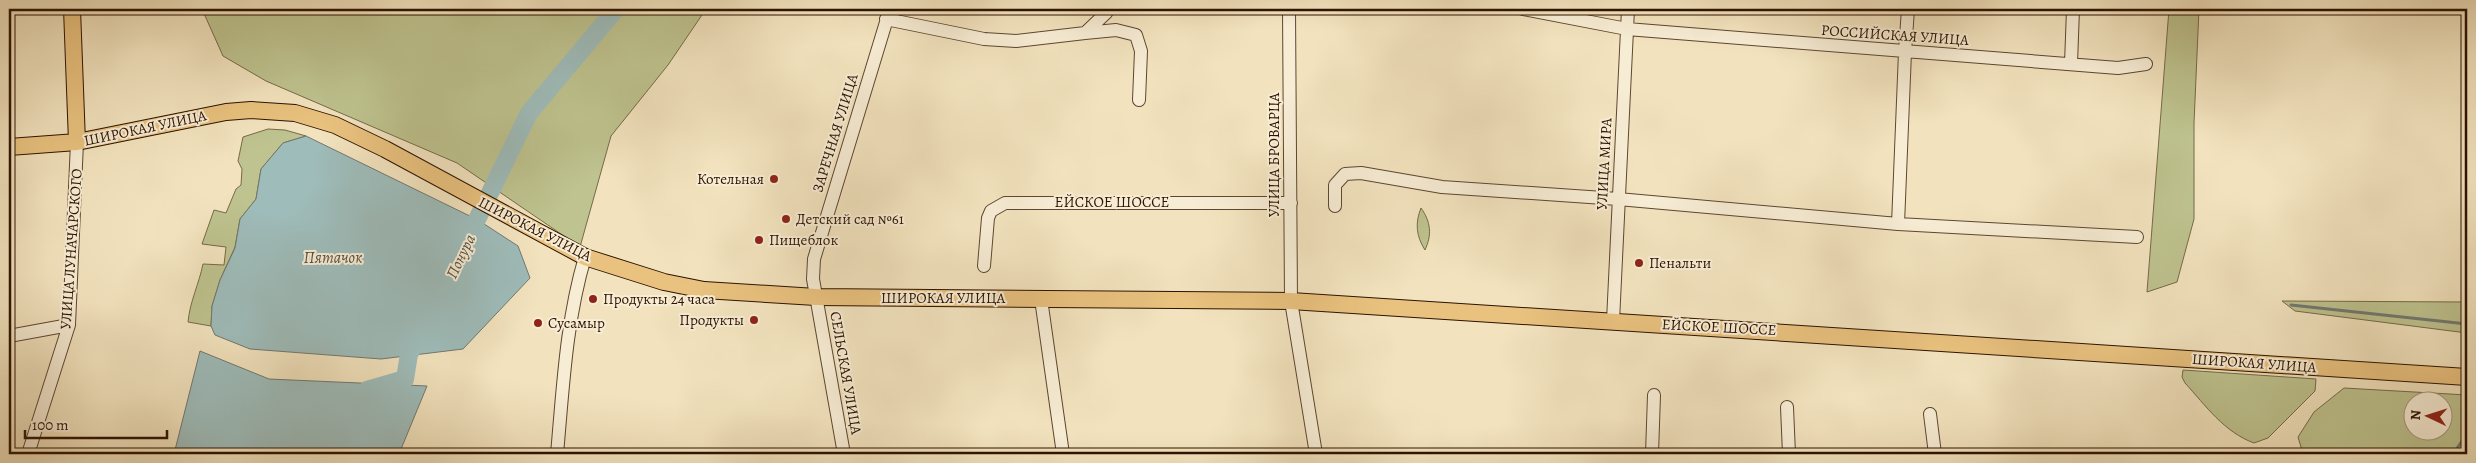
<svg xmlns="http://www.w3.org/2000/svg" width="2476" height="463" font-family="Alegreya,serif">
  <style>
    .green { fill: #bec38f; stroke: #766a48; fill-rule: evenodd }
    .water { fill: #9ebcba; stroke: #717870 }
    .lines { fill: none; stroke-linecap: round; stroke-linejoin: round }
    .stream { stroke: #717870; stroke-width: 3 }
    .river { stroke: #9ebcba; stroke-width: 18 }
    .minor-casing { stroke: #5e4630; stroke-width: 14 }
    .major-casing { stroke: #2d1200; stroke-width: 18 }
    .minor { stroke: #f7edd5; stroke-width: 12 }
    .major { stroke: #e9c27f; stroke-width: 16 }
    .poi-dot { fill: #8f2418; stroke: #f7edd5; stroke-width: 2 }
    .labels { text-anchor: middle; stroke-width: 4; stroke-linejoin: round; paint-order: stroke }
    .street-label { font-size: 15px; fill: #2d1200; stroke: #f7edd5 }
    .poi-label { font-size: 15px; fill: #2d1200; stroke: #f7edd5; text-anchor: start }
    .water-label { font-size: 16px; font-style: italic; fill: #554e41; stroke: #f7edd5 }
  </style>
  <rect width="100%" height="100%" fill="#f2e3be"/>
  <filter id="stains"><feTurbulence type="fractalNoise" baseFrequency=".004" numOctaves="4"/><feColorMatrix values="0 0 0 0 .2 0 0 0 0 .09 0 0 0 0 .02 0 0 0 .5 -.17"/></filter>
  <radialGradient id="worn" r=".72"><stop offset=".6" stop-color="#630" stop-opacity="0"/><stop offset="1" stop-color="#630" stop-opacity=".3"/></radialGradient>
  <!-- green -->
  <path class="green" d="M202 9H706L668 65 611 136 580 247 457 163 266 81 223 56Z
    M2169 9H2199L2194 123V219L2177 282 2147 292Z
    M268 129 285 130 306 136 283 143 261 169 256 199 240 219 235 247 220 280 212 306 211 326 188 322C190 301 199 284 203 264L224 265 226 247 202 244 214 210 226 213 236 189 241 185 242 169 238 161 243 137Z
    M1421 208C1431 222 1432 235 1425 250 1416 236 1415 223 1421 208Z
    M2282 301 2467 302V333L2295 311Z
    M2183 370 2316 379 2315 391 2268 438 2254 443C2224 432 2206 406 2185 383L2182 377Z
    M2344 388 2467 395V454H2303L2298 437 2314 412ZM2444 400V430H2414V400Z"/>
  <!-- water -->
  <path class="water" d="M306 136 478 220 518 246 530 278 463 349 381 359 250 349 215 335 211 326 212 306 220 280 235 248 240 219 256 199 261 169 283 143Z
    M200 351 269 379 427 386 399 454H174Z"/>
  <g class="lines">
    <!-- stream -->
    <path class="stream" d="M2291 305 2467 324
      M2453 454 2467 434"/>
    <!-- river -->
    <path class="river" d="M467 240 529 113 616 9
      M367 390 405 379 409 354 422 333"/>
    <defs>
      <path id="minor" d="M1289 9 1291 301 1316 454
        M1523 9 1627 29 2118 68 2146 64
        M886 19 984 39 1016 41 1085 33 1106 13 1108 9
        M1085 33 1116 30 1136 35 1141 51 1139 100
        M2071 64 2073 9
        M1335 206V185L1345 174 1361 173 1442 187 1618 199 1898 224 2137 237
        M1898 224 1905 52 1908 9
        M984 266 988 218 991 211 1005 203H1291
        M1041 299 1063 454
        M1613 321 1628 9
        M9 336 69 325
        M1787 407 1789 454
        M1930 414 1935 454
        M28 454 69 325 77 142
        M557 454C563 388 566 321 585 257
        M844 454 813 279 814 259 890 9
        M1652 454 1654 395"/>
      <path id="major" d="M72 9 77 142
        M9 147 77 142 226 112 251 110 295 113 335 125 385 149 585 257 664 282 704 290 816 297 1291 301 2467 377"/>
    </defs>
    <!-- minor casing -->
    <use href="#minor" class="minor-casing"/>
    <!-- major casing -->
    <use href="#major" class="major-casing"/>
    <!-- minor -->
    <use href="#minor" class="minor"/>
    <!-- major -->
    <use href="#major" class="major"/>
  </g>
  <!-- markers -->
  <g class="poi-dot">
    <circle cx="774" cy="179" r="5"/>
    <circle cx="786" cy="219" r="5"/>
    <circle cx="759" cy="240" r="5"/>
    <circle cx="1639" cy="263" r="5"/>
    <circle cx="593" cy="299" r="5"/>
    <circle cx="754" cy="320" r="5"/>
    <circle cx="538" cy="323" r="5"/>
  </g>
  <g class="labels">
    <!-- street labels -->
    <g class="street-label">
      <text transform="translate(1895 35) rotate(4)" y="5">РОССИЙСКАЯ УЛИЦА</text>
      <text transform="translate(145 128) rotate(-12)" y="5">ШИРОКАЯ УЛИЦА</text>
      <text transform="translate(835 133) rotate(-73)" y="5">ЗАРЕЧНАЯ УЛИЦА</text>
      <text transform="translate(1274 155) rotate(-90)" y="5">УЛИЦА БРОВАРЦА</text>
      <text transform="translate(1604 164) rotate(-87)" y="5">УЛИЦА МИРА</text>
      <text x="1112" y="207">ЕЙСКОЕ ШОССЕ</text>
      <text transform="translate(535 229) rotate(27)" y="5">ШИРОКАЯ УЛИЦА</text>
      <text transform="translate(71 249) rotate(-86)" y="5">УЛИЦА ЛУНАЧАРСКОГО</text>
      <text x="943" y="303">ШИРОКАЯ УЛИЦА</text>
      <text transform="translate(1719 327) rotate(3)" y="5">ЕЙСКОЕ ШОССЕ</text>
      <text transform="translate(2254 363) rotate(4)" y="5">ШИРОКАЯ УЛИЦА</text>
      <text transform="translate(846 373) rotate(80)" y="5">СЕЛЬСКАЯ УЛИЦА</text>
    </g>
    <!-- poi labels -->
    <g class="poi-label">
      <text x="764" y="184" text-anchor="end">Котельная</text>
      <text x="796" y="224">Детский сад №61</text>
      <text x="769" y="245">Пищеблок</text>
      <text x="1649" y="268">Пенальти</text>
      <text x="603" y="304">Продукты 24 часа</text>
      <text x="744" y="325" text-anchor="end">Продукты</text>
      <text x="548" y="328">Сусамыр</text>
    </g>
    <!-- water labels -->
    <g class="water-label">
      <text transform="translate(460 256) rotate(-64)" y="6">Понура</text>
      <text x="333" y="263">Пятачок</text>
    </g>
  </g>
  <!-- margin -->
  <rect width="2476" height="463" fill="none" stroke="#f2e3be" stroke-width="30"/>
  <rect x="10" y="10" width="2456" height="443" fill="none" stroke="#2d1200" stroke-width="2.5"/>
  <rect x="15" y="15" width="2446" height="433" fill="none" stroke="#2d1200"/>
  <!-- north arrow -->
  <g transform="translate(2428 416) rotate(274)"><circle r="24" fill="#f7edd5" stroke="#a69580"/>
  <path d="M0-4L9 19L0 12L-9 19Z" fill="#8f2418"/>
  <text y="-8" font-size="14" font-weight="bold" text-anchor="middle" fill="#2d1200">N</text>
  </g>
  <!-- scale -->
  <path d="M25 430v8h142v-8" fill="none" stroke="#2d1200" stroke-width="2.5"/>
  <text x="32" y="430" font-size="15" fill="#2d1200" stroke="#f7edd5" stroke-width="4" paint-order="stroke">100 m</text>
  <rect width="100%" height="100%" filter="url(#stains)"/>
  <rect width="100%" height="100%" fill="url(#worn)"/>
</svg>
